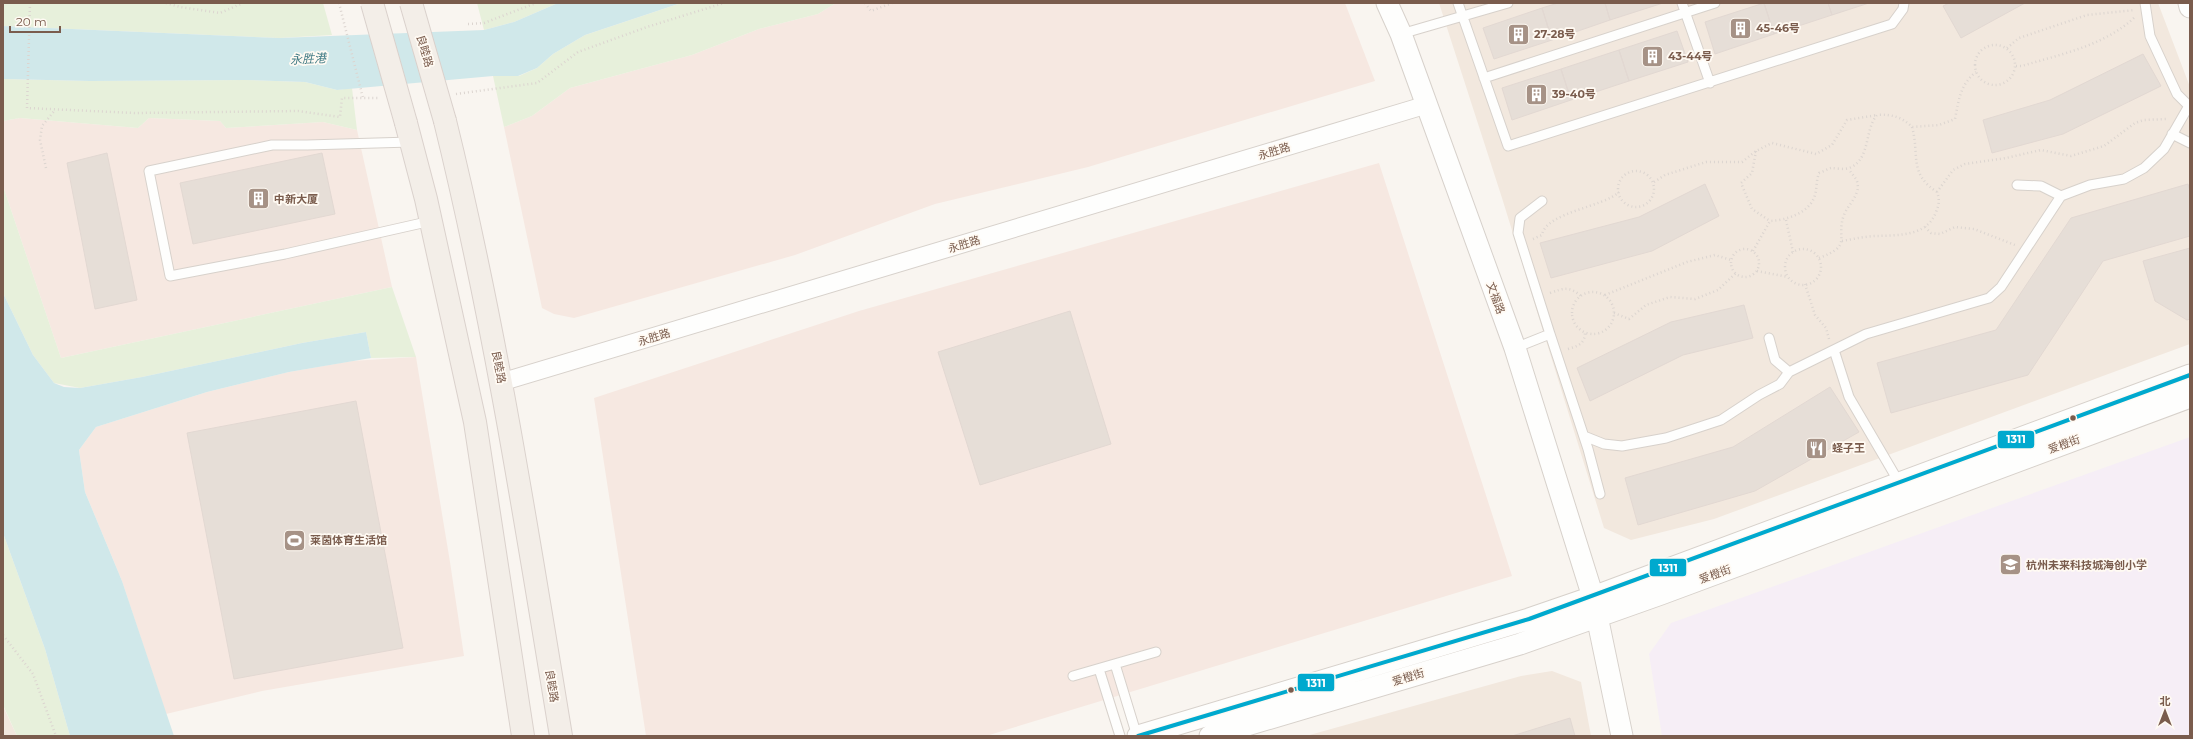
<svg xmlns="http://www.w3.org/2000/svg" width="2193" height="739" font-family="Montserrat,'Noto Sans SC',sans-serif">
  <style>
    .residential { fill: #f2e8de }
    .commercial { fill: #f6e8e1 }
    .education { fill: #f6eef6 }
    .green { fill: #e7f0db }
    .water { fill: #d0e8ea }
    .building { fill: #e6ded7; stroke: #e2d8d2 }
    .lines { fill: none; stroke-linecap: round; stroke-linejoin: round }
    .service-casing { stroke: #d7d1cb; stroke-width: 11 }
    .minor-casing { stroke: #d7d1cb; stroke-width: 19 }
    .tertiary-casing { stroke: #d7d1cb; stroke-width: 23 }
    .primary-casing { stroke: #dad1cc; stroke-width: 24 }
    .path { stroke: #dcd5d0; stroke-width: 2.5; stroke-dasharray: 1 3; stroke-linecap: butt }
    .service { stroke: #fefefd; stroke-width: 9 }
    .minor { stroke: #fefefd; stroke-width: 17 }
    .tertiary { stroke: #fefefd; stroke-width: 21 }
    .primary { stroke: #f3eee8; stroke-width: 22 }
    .primary-bridge-casing { stroke: #dad1cc; stroke-width: 24; stroke-linecap: butt }
    .primary-bridge { stroke: #f3eee8; stroke-width: 22 }
    .bus-1-casing { stroke: #fffaf3; stroke-width: 7 }
    .bus-1 { stroke: #00a9ce; stroke-width: 4 }
    .bus-dot { fill: #7a5c4d; stroke: #fffaf3; stroke-width: 1.5 }
    .labels { text-anchor: middle; stroke-width: 3.5; stroke-linejoin: round; paint-order: stroke }
    .poi-label { font-size: 11px; font-weight: bold; fill: #7a5c4d; stroke: #fffaf3; text-anchor: start }
    .street-label { font-size: 11px; fill: #7a5c4d; stroke: #fffaf3 }
    .water-label { font-size: 12px; font-style: italic; fill: #437c86; stroke: #fffaf3 }
    .line-badge { stroke: #fffaf3; stroke-width: 1.5 }
    .badge-label { font-size: 11px; text-anchor: middle; font-weight: bold; fill: #fff }
  </style>
  <rect width="100%" height="100%" fill="#f9f5f0"/>
  <!-- residential -->
  <path class="residential" d="M1439 3H2158L2190 87V344L1714 519 1631 540 1604 528 1502 198Z
    M1552 671 1581 682 1591 736H1306L1521 676Z
    M3 706 17 736H3Z"/>
  <!-- commercial -->
  <path class="commercial" d="M836 3H1345L1375 81 1088 167 935 204 795 255 574 318 554 314 542 308 504 127 532 116 570 88 692 55 759 29 818 14Z
    M20 118 138 128 149 118 220 121 226 128 323 122 357 130 392 287 61 358 3 186V121Z
    M1379 163 1512 576 986 736H646L594 398 859 311Z
    M416 357 450 562 464 656 262 691 166 714 122 581 85 492 79 450 96 427 207 392 289 372 352 361Z"/>
  <!-- education -->
  <path class="education" d="M2190 437V736H1662L1649 654 1671 623Z"/>
  <!-- green -->
  <path class="green" d="M3 3H323L332 35 279 38 3 26Z
    M477 3H558L514 22 484 30Z
    M681 3H836L818 14 759 29 692 55 570 88 532 116 504 127 493 76H519L537 68 553 54 585 35Z
    M3 79 90 81 245 80 305 82 337 90 352 88 357 130 323 122 226 128 220 121 149 118 138 128 20 118 3 121Z
    M3 186 61 358 392 287 416 357 371 358 366 332 302 343 142 377 80 388 54 383 33 355 3 293Z
    M3 533 45 649 70 736H17L3 705Z"/>
  <!-- water -->
  <path class="water" d="M558 3H681L585 35 553 54 537 68 518 76H493L337 90 305 82 245 80 90 81 3 79V26L279 38 484 30 514 22Z
    M3 293 33 355 54 383 64 387 80 388 142 377 302 343 366 332 371 358 289 372 207 392 96 427 79 450 85 492 122 581 174 736H70L45 649 3 533Z"/>
  <!-- building -->
  <path class="building" d="M1558 3H1605L1610 20 1552 40 1542 8Z
    M1605 3H1663L1610 20Z
    M1764 3 1774 34 1715 54 1705 22Z
    M1764 3H1828L1832 15 1774 34Z
    M1828 3H1869L1832 15Z
    M1949 3H2025L1961 38 1943 6Z
    M1542 8 1552 40 1494 59 1483 28Z
    M1677 31 1688 62 1629 81 1619 50Z
    M1619 50 1629 81 1571 100 1561 69Z
    M2143 54 2161 86 2063 134 1992 153 1983 120 2050 100Z
    M1561 69 1571 100 1512 120 1502 88Z
    M107 153 137 300 95 309 67 163Z
    M322 153 335 214 193 244 180 183Z
    M1705 184 1719 216 1652 251 1551 278 1540 243 1639 217Z
    M2188 184 2190 191V236L2103 261 2028 375 1891 413 1877 363 1996 330 2071 218Z
    M2190 248V319L2187 320 2155 301 2143 261Z
    M1744 305 1753 338 1683 355 1590 401 1577 368 1671 322Z
    M1070 311 1111 444 980 485 938 352Z
    M1830 387 1859 432 1755 491 1638 525 1625 478 1733 447Z
    M356 401 403 648 234 679 187 433Z
    M1570 718 1575 736H1512Z"/>
  <g class="lines">
    <defs>
      <path id="service" d="M1458 3 1508 146 1892 24 1903 9 1904 3
        M1682 3 1710 83
        M2145 3 2150 36 2177 94 2188 105
        M1401 34 1508 3
        M1484 78 1715 3
        M2172 134 2190 143
        M411 142 307 145H272L149 171 170 276 285 254 431 221
        M2017 185 2041 186 2061 196
        M1550 334 1588 449 1600 494
        M1769 338 1775 360 1789 372
        M1515 348 1550 334 1518 233 1520 218 1542 201
        M1834 350 1849 397 1900 484
        M1584 436 1604 444 1622 446 1666 438 1721 420 1759 395 1780 384 1789 372 1866 334 1989 298 2001 287 2061 196 2090 185 2124 179 2144 168 2164 149 2190 104
        M1115 664 1137 736
        M1099 669 1120 736
        M1073 676 1156 652"/>
      <path id="minor" d="M502 382 1426 105"/>
      <path id="tertiary" d="M1387 3 1401 34 1515 348 1593 597 1622 736
        M2189 3 2190 7
        M1138 736 1529 619 1593 597 2190 375
        M1210 736 1520 644 1661 594 2190 397"/>
      <path id="primary" d="M445 121C495 324 527 530 561 736
        M406 123 426 199 475 422 523 736"/>
    </defs>
    <!-- service casing -->
    <use href="#service" class="service-casing"/>
    <!-- minor casing -->
    <use href="#minor" class="minor-casing"/>
    <!-- tertiary casing -->
    <use href="#tertiary" class="tertiary-casing"/>
    <!-- primary casing -->
    <use href="#primary" class="primary-casing"/>
    <!-- path -->
    <path class="path" d="M30 3 27 108 134 113 298 111 340 117 342 98H379
      M166 3 180 7 220 13 243 3
      M339 3 363 98
      M865 3 871 11 892 3
      M468 24 484 23 536 3
      M1975 65a20 20 0 1 1 40 0a20 20 0 1 1-40 0Z
      M2007 48 2019 38 2087 15 2135 10
      M2016 66H2022C2061 54 2104 46 2135 17
      M456 94 537 83 578 52 647 27 724 3
      M1912 127C1920 155 1908 173 1937 192
      M1756 151 1752 173 1741 183 1752 209 1770 221
      M46 168 40 140 42 126 55 110
      M1618 189a18 18 0 1 1 36 0a18 18 0 1 1-36 0Z
      M1654 182 1665 175 1706 162H1742L1756 151 1772 143 1816 154 1832 145 1847 120 1877 115
      M1786 220 1793 252
      M1925 227 1931 233 1940 234 1955 227 1974 229 2015 245
      M1533 239 1542 235C1546 212 1604 207 1619 192
      M1842 241C1854 239 1866 236 1878 236 1900 235 1927 236 1936 212 1939 205 1940 200 1937 192L1953 170 1965 164 2006 158 2041 150 2071 156 2104 146 2135 123 2144 120 2167 119
      M1731 263a14 14 0 1 1 28 0a14 14 0 1 1-28 0Z
      M1785 267a18 18 0 1 1 36 0a18 18 0 1 1-36 0Z
      M1753 251 1770 221C1787 220 1810 213 1815 195 1817 188 1816 181 1819 173 1823 172 1827 169 1831 168 1836 168 1844 170 1849 168 1871 160 1864 130 1877 115 1892 114 1902 117 1912 127L1939 125 1955 119C1959 99 1960 85 1976 72
      M1819 258C1854 245 1835 239 1844 215 1848 204 1863 193 1856 179 1854 176 1851 173 1849 169
      M1757 271 1788 277
      M1805 284 1815 315 1826 328 1829 339
      M1572 313a21 21 0 1 1 42 0a21 21 0 1 1-42 0Z
      M1550 293C1564 288 1569 286 1581 296
      M1605 295 1687 262 1715 255 1731 260
      M1614 313 1629 319 1646 305 1670 297 1695 299 1718 290 1736 273
      M1568 349C1578 346 1585 344 1585 332
      M3 635 33 674 56 736"/>
    <!-- service -->
    <use href="#service" class="service"/>
    <!-- minor -->
    <use href="#minor" class="minor"/>
    <!-- tertiary -->
    <use href="#tertiary" class="tertiary"/>
    <!-- primary -->
    <use href="#primary" class="primary"/>
    <defs>
      <path id="primary-bridge" d="M372 3 406 123
        M411 3 445 121"/>
    </defs>
    <!-- primary-bridge casing -->
    <use href="#primary-bridge" class="primary-bridge-casing"/>
    <!-- primary-bridge -->
    <use href="#primary-bridge" class="primary-bridge"/>
    <defs>
      <path id="bus-1" d="M1138 736 1529 619 2190 375"/>
    </defs>
    <!-- bus-1 casing -->
    <use href="#bus-1" class="bus-1-casing"/>
    <!-- bus-1 -->
    <use href="#bus-1" class="bus-1"/>
  </g>
  <!-- icons -->
  <defs>
    <symbol id="building-square" viewBox="-11 -11 22 22"><rect x="-9" y="-9" width="18" height="18" rx="4" fill="#a69286" stroke="#fffaf3"/><path d="M-4-6H4V6H1V3H-1V6H-4ZM-2.5-4.3h1.7v1.8h-1.7ZM.8-4.3h1.7v1.8H.8ZM-2.5-1h1.7V.8h-1.7ZM.8-1h1.7V.8H.8Z" fill="#fff"/></symbol>
    <symbol id="restaurant-square" viewBox="-11 -11 22 22"><rect x="-9" y="-9" width="18" height="18" rx="4" fill="#a69286" stroke="#fffaf3"/><path d="M-5-6h1v4h1v-4h1v4h1v-4h1v5L-1.5 .5V6h-2V.5L-5-1ZM5-6V6H3V1.5H1.5Q1.5-4 5-6Z" fill="#fff"/></symbol>
    <symbol id="stadium-square" viewBox="-11 -11 22 22"><rect x="-9" y="-9" width="18" height="18" rx="4" fill="#a69286" stroke="#fffaf3"/><path d="M0-5a6.5 5 0 1 0 0 10a6.5 5 0 1 0 0-10ZM-3.5-1.8h7v3.6h-7Z" fill="#fff"/></symbol>
    <symbol id="school-square" viewBox="-11 -11 22 22"><rect x="-9" y="-9" width="18" height="18" rx="4" fill="#a69286" stroke="#fffaf3"/><path d="M0-5L7-2L0 1L-7-2ZM-4 1L0 2.5L4 1V4Q0 6-4 4Z" fill="#fff"/></symbol>
  </defs>
  <g fill-rule="evenodd">
    <use href="#building-square" x="1728" y="16" width="25" height="25"/>
    <use href="#building-square" x="1506" y="22" width="25" height="25"/>
    <use href="#building-square" x="1640" y="44" width="25" height="25"/>
    <use href="#building-square" x="1524" y="82" width="25" height="25"/>
    <use href="#building-square" x="246" y="186" width="25" height="25"/>
    <use href="#restaurant-square" x="1804" y="436" width="25" height="25"/>
    <use href="#stadium-square" x="282" y="528" width="25" height="25"/>
    <use href="#school-square" x="1998" y="552" width="25" height="25"/>
  </g>
  <!-- markers -->
  <g class="bus-dot">
    <circle cx="2073" cy="418" r="3.5"/>
    <circle cx="1291" cy="690" r="3.5"/>
  </g>
  <g class="labels">
    <!-- poi labels -->
    <g class="poi-label">
      <text x="1756" y="32">45-46号</text>
      <text x="1534" y="38">27-28号</text>
      <text x="1668" y="60">43-44号</text>
      <text x="1552" y="98">39-40号</text>
      <text x="274" y="203">中新大厦</text>
      <text x="1832" y="452">蛏子王</text>
      <text x="310" y="544">莱茵体育生活馆</text>
      <text x="2026" y="569">杭州未来科技城海创小学</text>
    </g>
    <!-- street labels -->
    <g class="street-label">
      <text transform="translate(425 51) rotate(74)" y="4">良睦路</text>
      <text transform="translate(1274 151) rotate(-17)" y="4">永胜路</text>
      <text transform="translate(964 244) rotate(-17)" y="4">永胜路</text>
      <text transform="translate(1496 298) rotate(70)" y="4">文福路</text>
      <text transform="translate(654 337) rotate(-17)" y="4">永胜路</text>
      <text transform="translate(499 367) rotate(79)" y="4">良睦路</text>
      <text transform="translate(2064 444) rotate(-20)" y="4">爱橙街</text>
      <text transform="translate(1715 574) rotate(-20)" y="4">爱橙街</text>
      <text transform="translate(1408 677) rotate(-17)" y="4">爱橙街</text>
      <text transform="translate(552 686) rotate(81)" y="4">良睦路</text>
    </g>
    <!-- water labels -->
    <g class="water-label">
      <text transform="translate(308 59) rotate(-3)" y="4">永胜港</text>
    </g>
  </g>
  <g class="line-badge">
    <rect x="1997" y="430" width="38" height="19" rx="4" fill="#00a9ce"/>
    <rect x="1649" y="558" width="38" height="19" rx="4" fill="#00a9ce"/>
    <rect x="1297" y="673" width="38" height="19" rx="4" fill="#00a9ce"/>
  </g>
  <g class="badge-label">
    <text x="2016" y="443">1311</text>
    <text x="1668" y="572">1311</text>
    <text x="1316" y="687">1311</text>
  </g>
  <!-- border -->
  <rect width="2193" height="739" fill="none" stroke="#7a5c4d" stroke-width="8"/>
  <!-- north arrow -->
  <g transform="translate(2165 711)" stroke="#fffaf3" stroke-width="3" paint-order="stroke">
  <path d="M0-3L7 15L0 10L-7 15Z" fill="#7a5c4d"/>
  <text y="-6" font-size="11" font-weight="bold" text-anchor="middle" fill="#7a5c4d">北</text>
  </g>
  <!-- scale -->
  <path d="M10 26v6h50v-6" fill="none" stroke="#7a5c4d" stroke-width="2"/>
  <text x="16" y="26" font-size="12" fill="#7a5c4d" stroke="#fffaf3" stroke-width="3" paint-order="stroke">20 m</text>
</svg>
